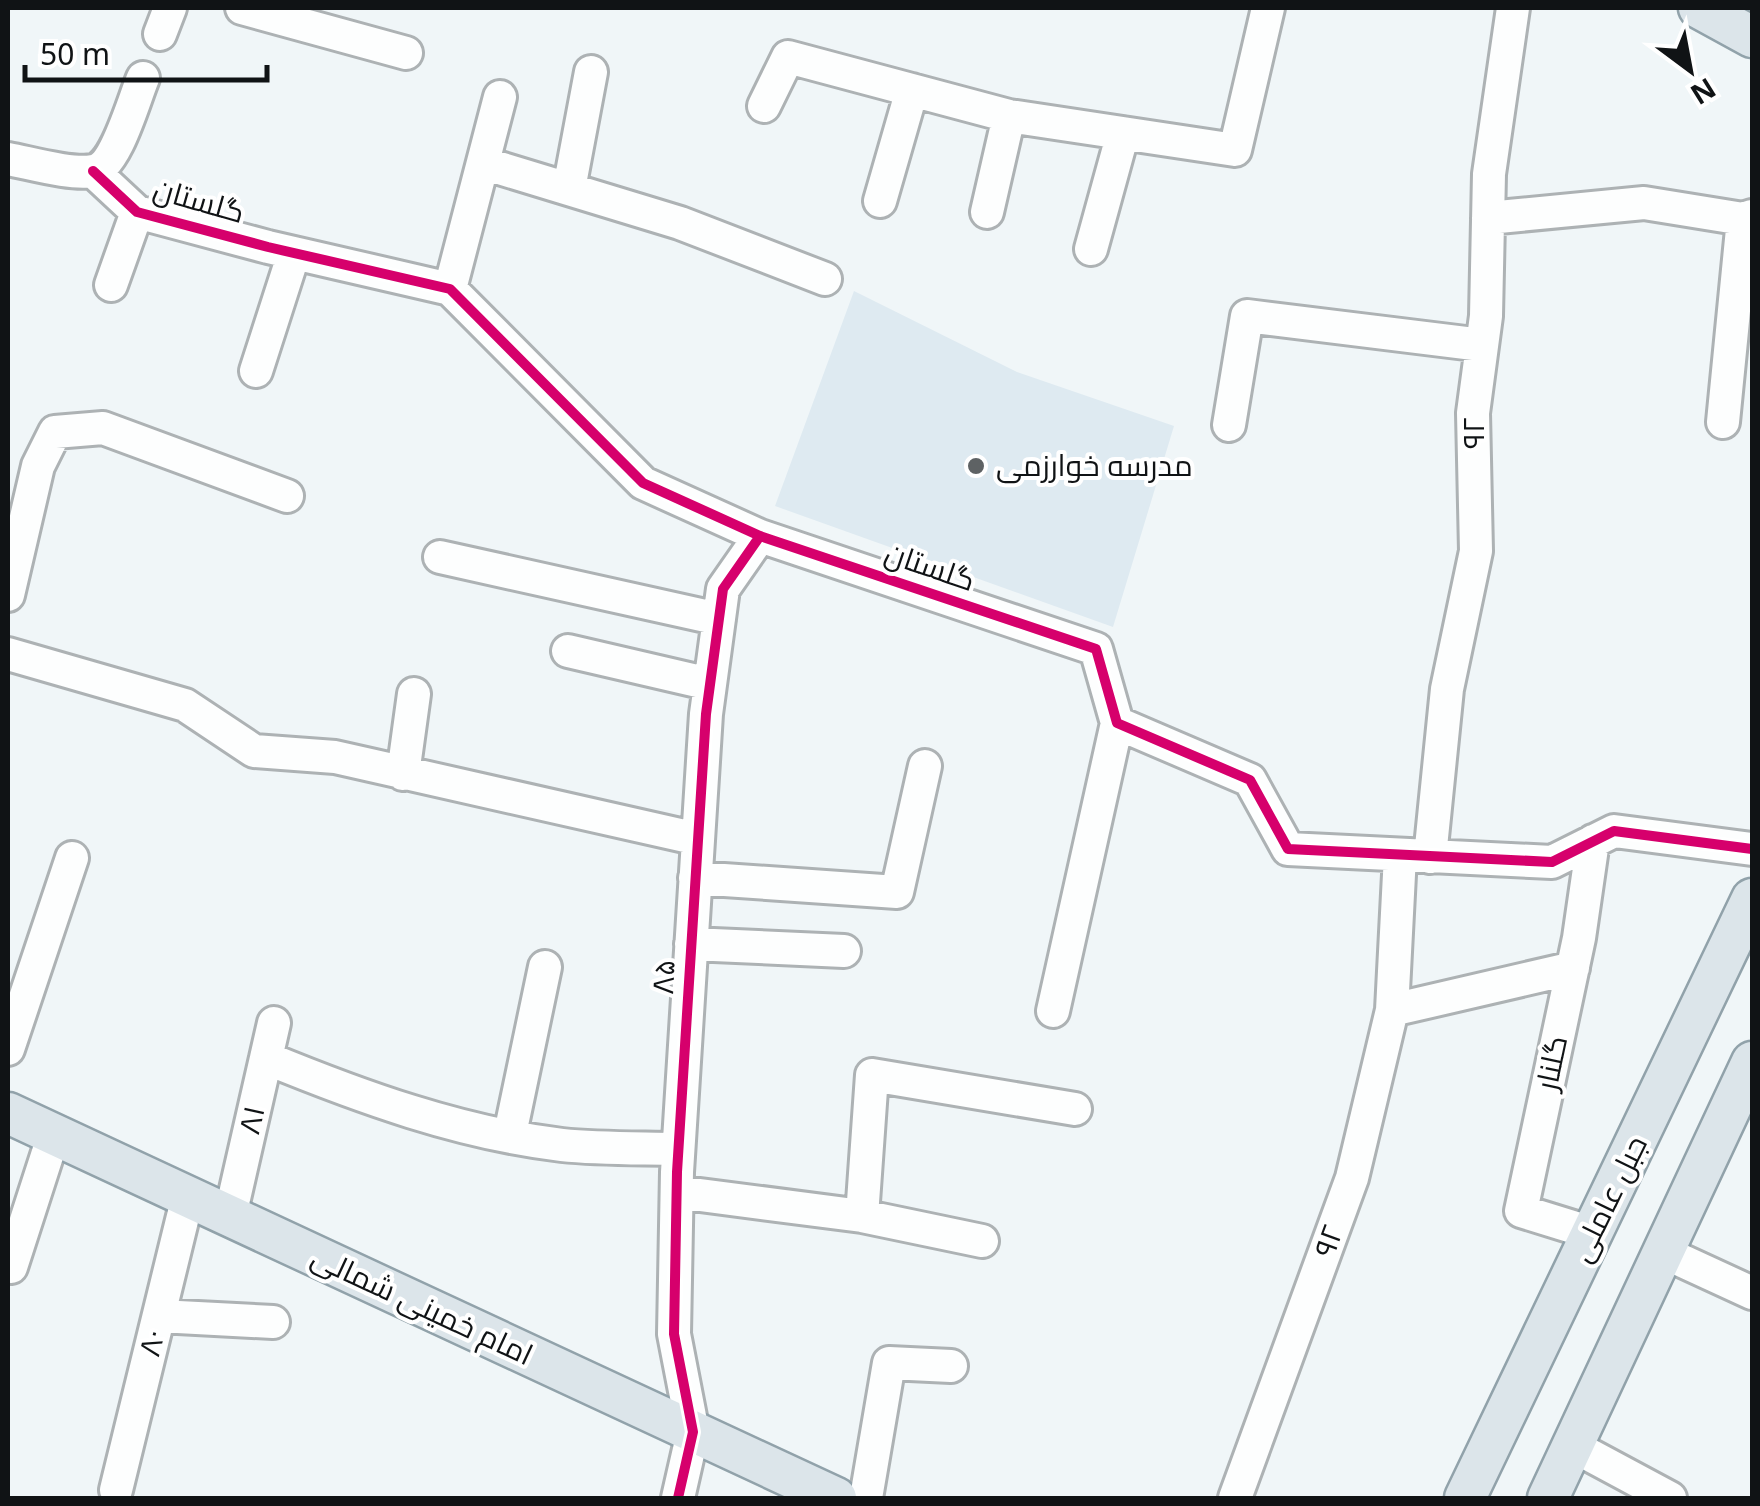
<svg xmlns="http://www.w3.org/2000/svg" width="1760" height="1506" font-family="'Noto Sans',Cairo,sans-serif">
  <style>
    .built { fill: #deeaf1 }
    .lines { fill: none; stroke-linecap: round; stroke-linejoin: round }
    .minor-casing { stroke: #adb2b4; stroke-width: 38 }
    .major-casing { stroke: #91a2aa; stroke-width: 45 }
    .minor { stroke: #fdfefe; stroke-width: 32 }
    .major { stroke: #dce5ea; stroke-width: 40 }
    .cycleway-casing { stroke: #fff; stroke-width: 16 }
    .cycleway { stroke: #d6006c; stroke-width: 10 }
    .poi-dot { fill: #5e6264; stroke: #fff; stroke-width: 4 }
    .labels { text-anchor: middle; stroke-width: 8; stroke-linejoin: round; paint-order: stroke }
    .street-label { font-size: 30px; fill: #101315; stroke: #fff }
    .poi-label { font-size: 30px; fill: #101315; stroke: #fff; text-anchor: start }
  </style>
  <rect width="100%" height="100%" fill="#f0f6f8"/>
  <!-- built -->
  <path class="built" d="M854 291 1017 372 1174 426 1113 627 775 506Z"/>
  <g class="lines">
    <defs>
      <path id="minor" d="M242 8 406 53
        M160 34 170 8
        M764 106 788 57 1009 116 1235 150 1268 8
        M8 159C30 163 71 175 93 171 116 167 134 99 143 78
        M483 163 680 223 825 279
        M93 171 137 212 268 247 450 289 643 483 760 536 1096 649 1117 723 1250 780 1288 849 1552 862 1614 831 1752 849
        M569 189 591 72
        M880 201 912 90
        M987 212 1009 116
        M1488 218 1644 203 1743 219 1752 216
        M1091 249 1123 133
        M111 285 137 212
        M450 289 500 97
        M256 371 294 253
        M1723 422 1743 219
        M1229 425 1247 316 1482 345
        M440 557 719 619
        M8 595 38 466 55 432 103 428 287 496
        M568 651 710 684
        M8 654 185 705 254 751 335 757 698 839
        M403 774 414 694
        M1430 857 1447 689 1476 551 1473 413 1486 316 1489 174 1513 8
        M695 878 897 892 925 766
        M691 944 844 951
        M1392 1010 1573 968
        M1053 1011 1117 723
        M8 1049 72 858
        M266 1058C361 1097 460 1133 562 1145 600 1149 640 1148 678 1149
        M510 1134 545 967
        M677 1192 862 1216 872 1075 1075 1109
        M230 1216 274 1023
        M862 1216 982 1241
        M1592 1233 1521 1211 1579 938 1593 841
        M1663 1252 1752 1293
        M11 1267 54 1134
        M159 1316 273 1322
        M1573 1446 1670 1498
        M116 1490 188 1196
        M678 1498 693 1432 674 1334 677 1172 706 714 723 589 760 536
        M866 1498 889 1363 951 1366
        M1235 1498 1352 1178 1392 1010 1400 855"/>
      <path id="major" d="M1699 8 1752 37
        M8 1113 836 1498
        M1465 1498 1752 899
        M1548 1498 1752 1062"/>
    </defs>
    <!-- minor casing -->
    <use href="#minor" class="minor-casing"/>
    <!-- major casing -->
    <use href="#major" class="major-casing"/>
    <!-- minor -->
    <use href="#minor" class="minor"/>
    <!-- major -->
    <use href="#major" class="major"/>
    <defs>
      <path id="cycleway" d="M93 171 137 212 268 247 450 289 643 483 760 536 1096 649 1117 723 1250 780 1288 849 1552 862 1614 831 1752 849
        M678 1498 693 1432 674 1334 677 1172 706 714 723 589 760 536"/>
    </defs>
    <!-- cycleway casing -->
    <use href="#cycleway" class="cycleway-casing"/>
    <!-- cycleway -->
    <use href="#cycleway" class="cycleway"/>
  </g>
  <!-- markers -->
  <circle class="poi-dot" cx="976" cy="466" r="10"/>
  <g class="labels">
    <!-- street labels -->
    <g class="street-label">
      <text transform="translate(199 201) rotate(16)" y="10">گلستان</text>
      <text transform="translate(1474 433) rotate(-90)" y="10">۹۲</text>
      <text transform="translate(930 567) rotate(19)" y="10">گلستان</text>
      <text transform="translate(664 977) rotate(-87)" y="10">۸۵</text>
      <text transform="translate(1552 1063) rotate(-78)" y="10">گلنار</text>
      <text transform="translate(252 1120) rotate(-77)" y="10">۸۱</text>
      <text transform="translate(1609 1199) rotate(-64)" y="10">جبل عاملی</text>
      <text transform="translate(1329 1241) rotate(-70)" y="10">۹۲</text>
      <text transform="translate(422 1306) rotate(25)" y="10">امام خمینی شمالی</text>
      <text transform="translate(152 1343) rotate(-76)" y="10">۸۰</text>
    </g>
    <!-- poi labels -->
    <g class="poi-label">
      <text x="996" y="476">مدرسه خوارزمی</text>
    </g>
  </g>
  <!-- border -->
  <rect width="1760" height="1506" fill="none" stroke="#101315" stroke-width="20"/>
  <!-- north arrow -->
  <g transform="translate(1690 70) rotate(148)" stroke="#ffffff" stroke-width="8" paint-order="stroke">
  <path d="M0-8L18 38L0 25L-18 38Z" fill="#101315"/>
  <text y="-15" font-size="28" font-weight="bold" text-anchor="middle" fill="#101315">N</text>
  </g>
  <!-- scale -->
  <path d="M25 65v15h242v-15" fill="none" stroke="#101315" stroke-width="5"/>
  <text x="40" y="65" font-size="30" fill="#101315" stroke="#ffffff" stroke-width="8" paint-order="stroke">50 m</text>
</svg>
